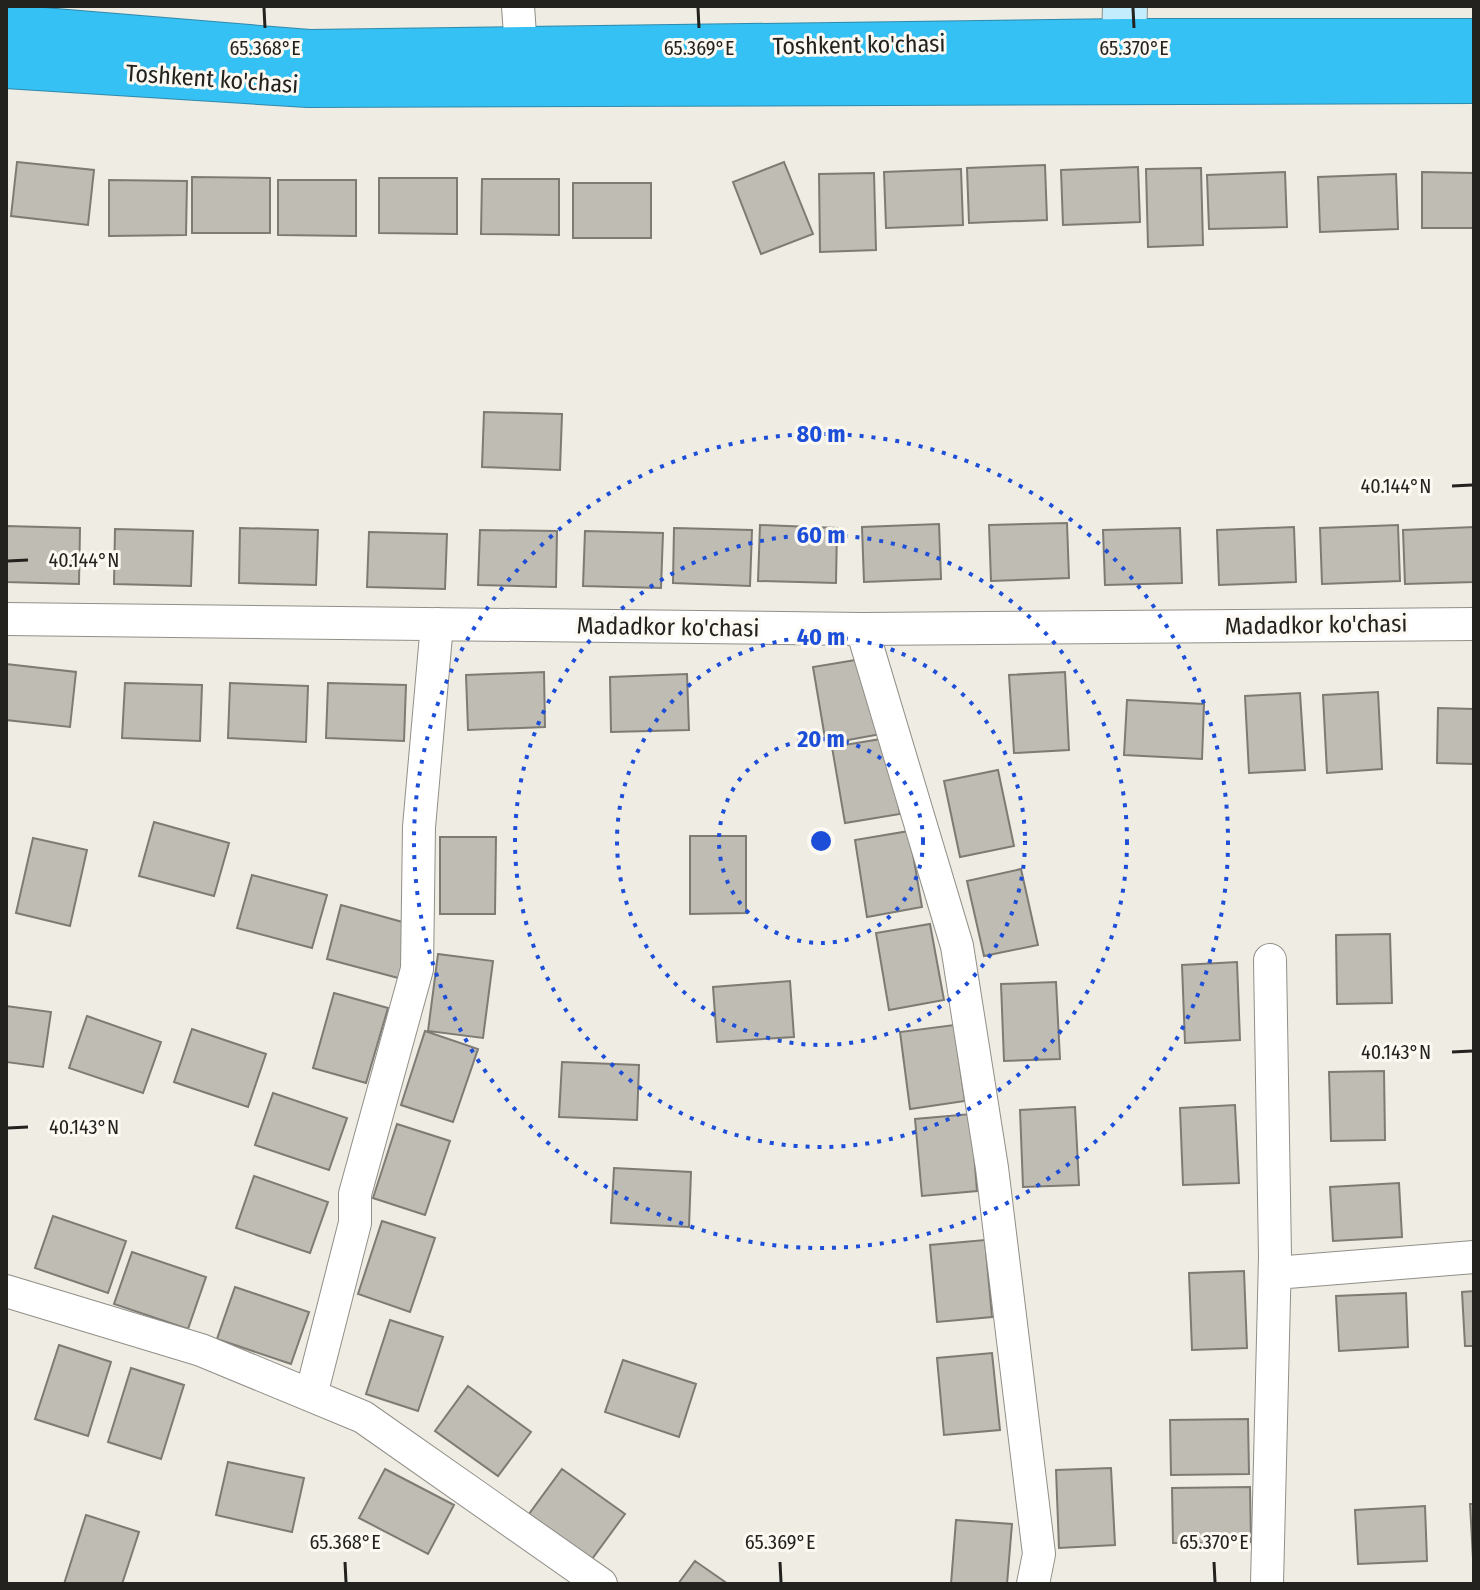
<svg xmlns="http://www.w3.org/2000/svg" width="1480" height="1590" font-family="'Fira Sans Condensed',sans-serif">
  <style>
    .building { fill: #bfbcb4; stroke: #7d7b74; stroke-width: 2 }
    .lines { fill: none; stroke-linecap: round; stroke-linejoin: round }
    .street-casing { stroke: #918f88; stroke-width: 34 }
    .secondary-casing { stroke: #918f88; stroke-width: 46 }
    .highway-casing { stroke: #2f89aa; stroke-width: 46 }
    .street { stroke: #fff; stroke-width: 32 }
    .secondary { stroke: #c3ecfc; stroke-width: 44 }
    .highway { stroke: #36c1f5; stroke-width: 44 }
    .ticks { fill: none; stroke: #23221f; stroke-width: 3 }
    .ring { fill: none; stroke: #1d4ed8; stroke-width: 4; stroke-dasharray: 4 8 }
    .labels { text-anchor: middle; stroke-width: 6; stroke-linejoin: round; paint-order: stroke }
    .street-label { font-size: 24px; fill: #23221f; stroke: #fbf9f1 }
    .ticks-label { font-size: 20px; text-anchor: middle; fill: #23221f; stroke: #fbf9f1; stroke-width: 6; stroke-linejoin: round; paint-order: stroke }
    .centre { fill: #1d4ed8; stroke: #fbf9f1; stroke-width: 4 }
    .ring-label { font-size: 24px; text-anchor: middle; font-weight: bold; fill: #1d4ed8; stroke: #fbf9f1; stroke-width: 6; stroke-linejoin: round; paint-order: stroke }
  </style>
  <rect width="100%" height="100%" fill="#eeece3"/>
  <!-- building -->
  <path class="building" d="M17 162 94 170 88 225 11 216Z
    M784 162 813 234 761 254 733 182Z
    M1045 165 1047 220 969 223 967 168Z
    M1138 167 1140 222 1063 225 1061 170Z
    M1201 168 1203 245 1148 247 1146 169Z
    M961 169 963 225 886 228 884 172Z
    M1285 172 1287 227 1209 229 1207 175Z
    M1422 172 1474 173V228H1422Z
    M874 173 876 250 820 252 819 174Z
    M1396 174 1398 229 1320 232 1318 177Z
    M192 177 270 178V233H192Z
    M379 178H457V234L379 233Z
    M482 179H559V235L481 234Z
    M109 180 187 181 186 235 109 236Z
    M278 180H356V236L278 235Z
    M573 183H651V238H573Z
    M484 412 562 414 560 470 482 467Z
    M1067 523 1069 578 991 581 989 525Z
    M939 524 941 579 864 582 862 527Z
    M760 525 837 528 836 583 758 581Z
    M1398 525 1400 581 1322 584 1320 528Z
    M6 526 80 528 79 584 6 582Z
    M1294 527 1296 582 1219 585 1217 530Z
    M1474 527V582L1405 584 1403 530Z
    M240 528 318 530 316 585 239 583Z
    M674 528 752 530 750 586 673 583Z
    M1180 528 1182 583 1105 585 1103 530Z
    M115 529 193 531 191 586 114 584Z
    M480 530 557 531 556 587 478 585Z
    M585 531 663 533 661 588 583 586Z
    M369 532 447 534 445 589 367 587Z
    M868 658 881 734 826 744 813 667Z
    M6 664 76 672 70 727 6 720Z
    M544 672 545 727 468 730 466 675Z
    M1065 672 1069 750 1014 753 1009 675Z
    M687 674 689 730 611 732 610 677Z
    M125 683 202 685 200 741 122 738Z
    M230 683 308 686 306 742 228 738Z
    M328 683 406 685 404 741 326 738Z
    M1378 692 1382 769 1327 773 1323 695Z
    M1300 693 1305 770 1249 773 1245 696Z
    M1127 700 1204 704 1202 759 1124 755Z
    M1438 708 1474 709V764L1437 763Z
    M887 738 900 814 845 823 832 747Z
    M998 770 1014 846 960 857 944 781Z
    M154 822 229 843 214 896 139 876Z
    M909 831 922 907 867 917 855 840Z
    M690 836H746V913L690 914Z
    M440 837H496L495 914H440Z
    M33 838 87 850 70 926 16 913Z
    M1021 869 1038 945 984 956 967 881Z
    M252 875 327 895 312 948 237 928Z
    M341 905 417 926 402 979 327 959Z
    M930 924 944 1000 889 1010 876 933Z
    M1390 934 1392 1003 1337 1004 1336 935Z
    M438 954 493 961 483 1038 428 1031Z
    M1237 962 1240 1040 1185 1043 1182 965Z
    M790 981 794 1037 717 1042 713 987Z
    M1056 982 1060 1059 1004 1061 1001 984Z
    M334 993 388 1008 366 1083 313 1068Z
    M6 1006 51 1012 43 1067 6 1062Z
    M87 1016 161 1042 143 1093 69 1068Z
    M954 1025 965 1101 910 1109 900 1032Z
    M192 1029 266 1054 248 1107 174 1082Z
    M425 1031 478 1049 453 1122 401 1105Z
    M562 1062 639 1065 637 1120 559 1117Z
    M1384 1071 1385 1140 1331 1141 1329 1072Z
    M273 1093 347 1118 329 1170 255 1145Z
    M1235 1105 1239 1183 1183 1185 1180 1108Z
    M1075 1107 1079 1185 1023 1187 1020 1110Z
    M971 1114 977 1191 922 1196 915 1119Z
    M397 1124 450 1141 425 1215 373 1198Z
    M614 1168 691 1172 689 1227 611 1223Z
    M254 1176 328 1202 310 1253 236 1228Z
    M1399 1183 1402 1237 1333 1241 1330 1187Z
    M53 1216 126 1241 108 1293 35 1268Z
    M382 1221 435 1238 410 1312 358 1294Z
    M985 1240 992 1317 937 1322 930 1245Z
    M132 1252 206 1277 188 1329 114 1304Z
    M1244 1271 1247 1348 1192 1350 1189 1273Z
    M235 1287 309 1312 291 1364 217 1339Z
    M1474 1291V1346H1465L1462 1292Z
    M1406 1293 1408 1347 1339 1351 1336 1296Z
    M390 1320 443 1337 418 1411 366 1394Z
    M59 1345 111 1362 88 1436 35 1419Z
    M992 1353 1000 1430 944 1435 937 1358Z
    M623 1360 696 1384 679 1437 605 1412Z
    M131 1368 184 1385 161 1459 108 1442Z
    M468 1386 531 1432 498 1476 435 1431Z
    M1248 1419 1249 1474 1171 1475 1170 1420Z
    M228 1462 304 1478 292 1532 216 1515Z
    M1111 1468 1115 1545 1059 1548 1056 1470Z
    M385 1469 454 1505 428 1554 359 1518Z
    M562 1469 625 1514 592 1559 529 1514Z
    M1250 1487 1251 1542 1173 1543 1172 1488Z
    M1470 1504H1474V1558H1473Z
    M1425 1506 1427 1561 1358 1564 1355 1510Z
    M86 1515 139 1532 122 1584H64Z
    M956 1520 1012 1524 1007 1584H951Z
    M695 1561 728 1584H678Z"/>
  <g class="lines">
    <defs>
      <path id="street" d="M518 6 521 49
        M6 619 862 629 1474 624
        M862 629 957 946 992 1168 1039 1554 1033 1584
        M1275 1273 1474 1257
        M6 1291 201 1350 363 1417 601 1584
        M311 1395 355 1223V1194L417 969 419 827 437 624
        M1267 1584 1275 1256 1270 960"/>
      <path id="secondary" d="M1124 41 1125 6"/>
      <path id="highway" d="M6 27 309 52 1124 41H1474
        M6 66 308 85 1474 81"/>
    </defs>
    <!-- street casing -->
    <use href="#street" class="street-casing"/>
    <!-- secondary casing -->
    <use href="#secondary" class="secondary-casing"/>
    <!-- highway casing -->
    <use href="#highway" class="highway-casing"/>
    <!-- street -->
    <use href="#street" class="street"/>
    <!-- secondary -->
    <use href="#secondary" class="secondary"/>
    <!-- highway -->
    <use href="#highway" class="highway"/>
  </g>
  <!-- ticks -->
  <path class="ticks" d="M264 8 265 28M698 8 699 28M1133 8 1134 28M1452 486 1472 485M8 561 28 560M1452 1052 1472 1051M8 1128 28 1127M345 1562 346 1582M780 1562 781 1582M1214 1562 1215 1582"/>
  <!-- distance rings -->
  <g class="ring">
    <circle cx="821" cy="841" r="102"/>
    <circle cx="821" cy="841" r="204"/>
    <circle cx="821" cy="841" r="306"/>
    <circle cx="821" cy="841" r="407"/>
  </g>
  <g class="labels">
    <!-- street labels -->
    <g class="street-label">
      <text transform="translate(859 45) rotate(-1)" y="8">Toshkent ko'chasi</text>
      <text transform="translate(212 79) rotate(4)" y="8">Toshkent ko'chasi</text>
      <text transform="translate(1316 625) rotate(-1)" y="8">Madadkor ko'chasi</text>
      <text transform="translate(668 627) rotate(1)" y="8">Madadkor ko'chasi</text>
    </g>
  </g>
  <g class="ticks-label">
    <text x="265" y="55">65.368°E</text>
    <text x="699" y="55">65.369°E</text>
    <text x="1134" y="55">65.370°E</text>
    <text x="1396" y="493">40.144°N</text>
    <text x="84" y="567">40.144°N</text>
    <text x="1396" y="1059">40.143°N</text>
    <text x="84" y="1134">40.143°N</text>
    <text x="345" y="1549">65.368°E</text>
    <text x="780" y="1549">65.369°E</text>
    <text x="1214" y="1549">65.370°E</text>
  </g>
  <circle cx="821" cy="841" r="12" class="centre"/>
  <g class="ring-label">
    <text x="821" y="442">80 m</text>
    <text x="821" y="543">60 m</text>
    <text x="821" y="645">40 m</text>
    <text x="821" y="747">20 m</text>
  </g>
  <!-- border -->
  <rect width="1480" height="1590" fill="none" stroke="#23221f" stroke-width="16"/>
</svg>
